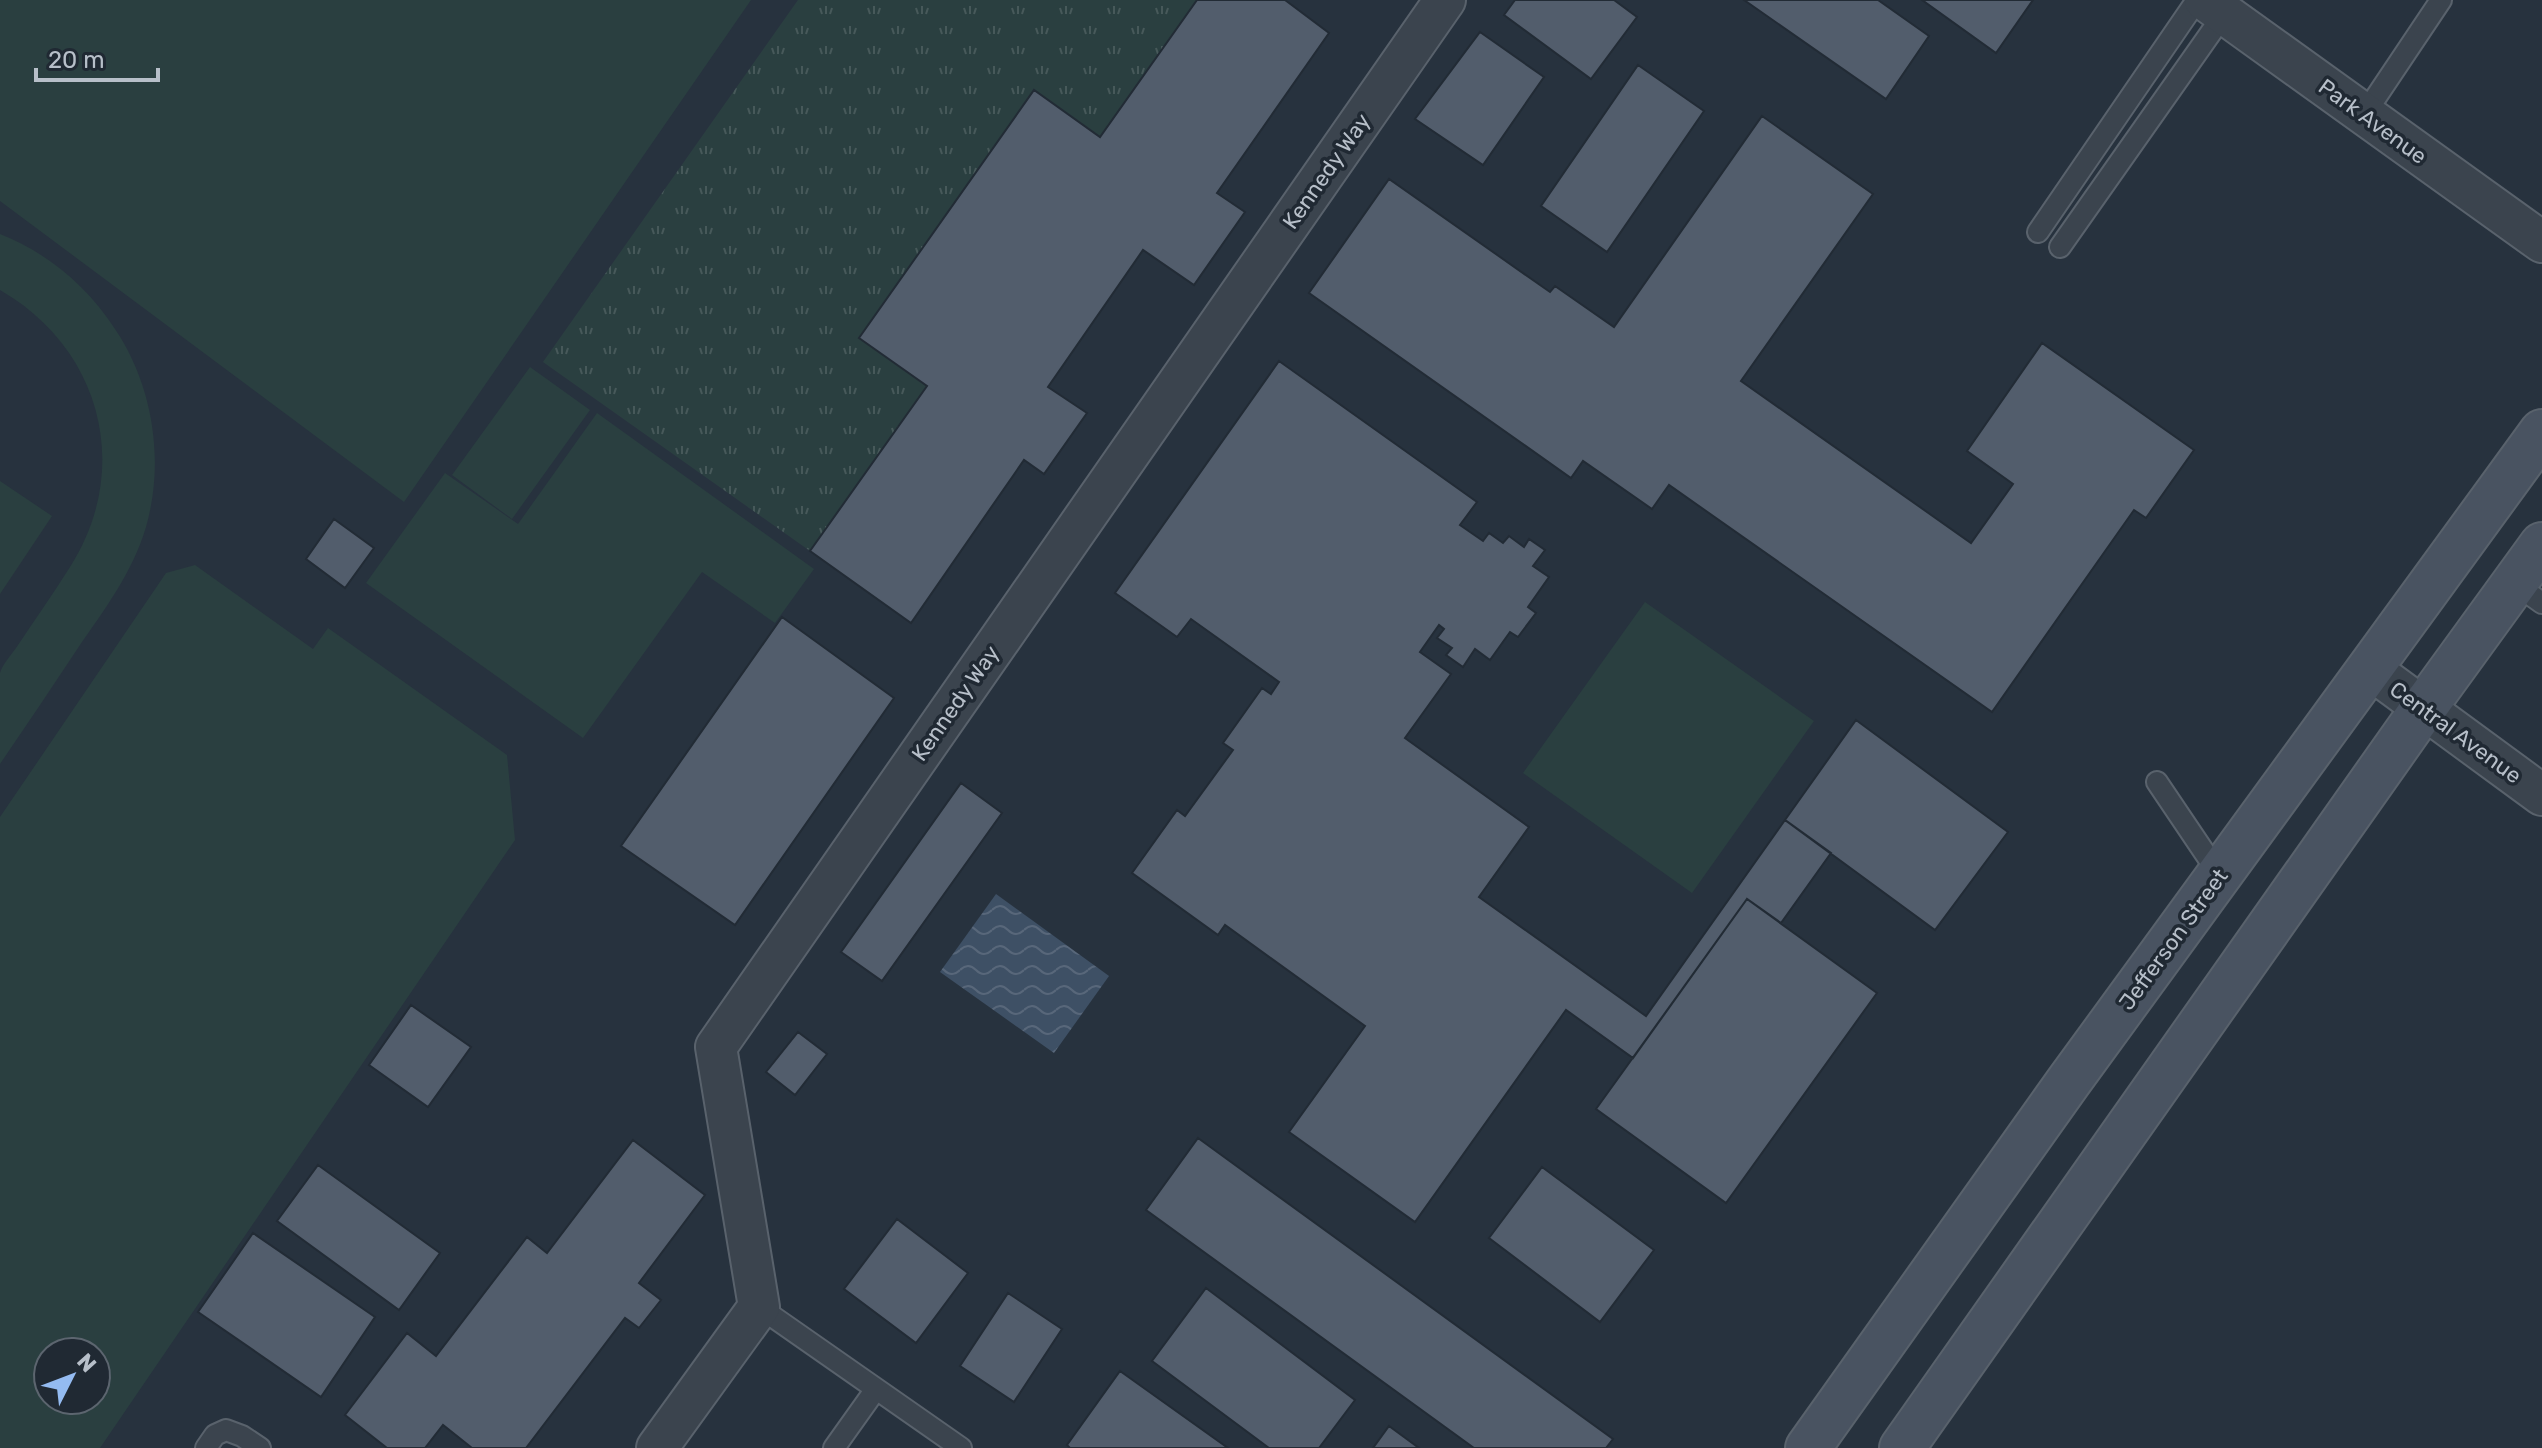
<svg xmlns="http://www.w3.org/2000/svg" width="2542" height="1448" font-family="Rubik,sans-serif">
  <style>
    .green { fill: #2a3f40; fill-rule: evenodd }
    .park { fill: url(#park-tufts) }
    .water { fill: url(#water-waves) }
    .building { fill: #525d6c; stroke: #222b35; stroke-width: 2 }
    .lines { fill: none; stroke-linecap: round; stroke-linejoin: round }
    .lane-casing { stroke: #59626c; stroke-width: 24 }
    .street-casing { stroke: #59626c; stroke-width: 44 }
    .secondary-casing { stroke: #59626c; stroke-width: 48 }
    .lane { stroke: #3b444e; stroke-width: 20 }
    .street { stroke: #3b444e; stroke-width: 40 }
    .secondary { stroke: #495361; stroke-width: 44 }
    .labels { text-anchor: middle; stroke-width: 7; stroke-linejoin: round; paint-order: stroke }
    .street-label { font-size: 22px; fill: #b7bfc9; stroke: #202933 }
  </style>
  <defs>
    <pattern id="park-tufts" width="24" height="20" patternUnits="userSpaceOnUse" patternTransform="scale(2)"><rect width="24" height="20" fill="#2a3f40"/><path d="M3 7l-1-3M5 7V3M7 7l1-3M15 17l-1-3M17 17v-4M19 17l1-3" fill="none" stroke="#47595a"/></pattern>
    <pattern id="water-waves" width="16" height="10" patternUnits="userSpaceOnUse" patternTransform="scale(2)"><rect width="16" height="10" fill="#3e5065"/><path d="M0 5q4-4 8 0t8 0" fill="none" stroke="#58677a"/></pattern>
  </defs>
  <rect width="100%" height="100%" fill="#27323e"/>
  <!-- green -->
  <path class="green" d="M0 0H751L404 502 0 201Z
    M0 234C48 253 87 286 115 329 153 385 165 461 146 527 133 572 104 610 78 648 52 687 26 726 0 764 0 742 0 720 0 697 0 690 0 680 0 673 2 665 11 655 16 648 34 621 53 594 70 567 133 468 101 348 0 290Z
    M530 367 590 410 512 519 452 475Z
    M597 413 814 569 775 623 702 572 583 738 366 583 445 473 518 524Z
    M0 481 52 516 0 594Z
    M195 565 313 649 328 628 507 755 515 840 100 1448H0V817L166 573ZM48 1352H96V1400H48Z
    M1645 602 1814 721 1692 893 1523 773Z"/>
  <!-- park -->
  <path class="park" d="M798 0H1197L1100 137 1034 91 927 386 810 551 543 362Z"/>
  <!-- water -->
  <path class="water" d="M996 894 1109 976 1054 1053 940 972Z"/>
  <!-- building -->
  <path class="building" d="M1197 0H1285L1329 33 1217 193 1245 212 1194 285 1143 250 1048 387 1087 413 1044 474 1024 460 911 623 810 551 927 386 859 338 1034 90 1100 137Z
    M1515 0H1614L1637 17 1591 79 1504 15Z
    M1744 0H1878L1929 36 1886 99Z
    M1922 0H2033L1996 53Z
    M1480 32 1544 77 1483 165 1415 119Z
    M1638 65 1704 111 1607 252 1541 206Z
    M1762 116 1873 194 1741 381 1971 543 2013 484 1967 451 2042 343 2194 450 2146 518 2134 510 1992 712 1669 485 1652 509 1583 461 1571 478 1309 293 1389 179 1550 292 1555 286 1614 327Z
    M1279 361 1477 502 1460 525 1483 541 1489 533 1503 543 1509 536 1524 547 1529 539 1545 550 1533 566 1549 577 1528 607 1536 613 1518 637 1510 632 1490 660 1475 649 1463 667 1446 655 1452 648 1437 638 1444 629 1439 625 1420 652 1451 674 1405 738 1529 827 1479 897 1646 1016 1785 820 1831 853 1781 923 1747 899 1633 1058 1566 1010 1415 1222 1289 1132 1365 1026 1225 925 1218 935 1132 873 1177 810 1185 816 1233 750 1223 743 1262 688 1271 694 1279 682 1191 619 1177 637 1115 593Z
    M334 519 374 548 345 588 306 559Z
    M782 617 894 698 735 925 621 846Z
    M1856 720 2008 832 1935 930 1785 820Z
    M961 783 1002 813 882 981 841 952Z
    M1747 899 1877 993 1726 1203 1596 1109Z
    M411 1005 471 1047 428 1107 369 1065Z
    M798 1032 827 1054 795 1095 766 1072Z
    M1198 1138 1613 1439 1606 1448H1474L1146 1210Z
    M633 1140 705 1195 639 1283 661 1300 639 1328 625 1318 526 1448H472L443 1425 425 1448H387L345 1415 407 1333 436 1356 527 1237 547 1253Z
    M318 1165 440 1253 399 1310 277 1221Z
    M1542 1167 1654 1250 1600 1322 1489 1238Z
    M897 1219 968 1273 916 1343 844 1289Z
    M253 1233 375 1317 321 1397 198 1312Z
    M1206 1288 1355 1400 1319 1448H1269L1152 1361Z
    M1008 1293 1062 1329 1014 1402 960 1366Z
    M1120 1371 1228 1448H1070L1067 1445Z
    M1389 1426 1419 1448H1373Z"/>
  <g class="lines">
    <defs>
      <path id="lane" d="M2364 115 2441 0
        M2038 232 2197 0
        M2060 247 2224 14
        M2514 583 2542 603
        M2157 782 2219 874
        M759 1307 961 1448
        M206 1448 215 1435 226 1430 242 1436 260 1448
        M834 1448 876 1389"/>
      <path id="street" d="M2205 0 2542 242
        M2369 668 2542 795
        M657 1448 759 1307 716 1047 1445 0"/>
      <path id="secondary" d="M1808 1448 2069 1081 2542 432
        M1902 1448 2423 709 2542 545"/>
    </defs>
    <!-- lane casing -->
    <use href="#lane" class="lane-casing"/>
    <!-- street casing -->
    <use href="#street" class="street-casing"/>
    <!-- secondary casing -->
    <use href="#secondary" class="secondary-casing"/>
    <!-- lane -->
    <use href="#lane" class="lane"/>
    <!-- street -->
    <use href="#street" class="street"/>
    <!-- secondary -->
    <use href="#secondary" class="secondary"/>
  </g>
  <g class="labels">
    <!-- street labels -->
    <g class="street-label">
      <text transform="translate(2373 121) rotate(36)" y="8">Park Avenue</text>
      <text transform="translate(1326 171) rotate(-55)" y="8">Kennedy Way</text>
      <text transform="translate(955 703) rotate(-55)" y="8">Kennedy Way</text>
      <text transform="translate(2456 732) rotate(36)" y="8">Central Avenue</text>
      <text transform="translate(2173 939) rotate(-54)" y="8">Jefferson Street</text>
    </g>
  </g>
  <!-- north arrow -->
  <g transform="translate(72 1376) rotate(48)"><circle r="38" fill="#202933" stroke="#5c656f" stroke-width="2"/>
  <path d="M0-6L14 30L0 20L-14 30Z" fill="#94bbf1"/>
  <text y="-12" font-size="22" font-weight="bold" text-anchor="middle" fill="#b7bfc9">N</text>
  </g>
  <!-- scale -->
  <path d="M36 68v12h122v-12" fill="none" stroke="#b7bfc9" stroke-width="4"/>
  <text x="48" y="68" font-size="24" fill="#b7bfc9" stroke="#202933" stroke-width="6" paint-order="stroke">20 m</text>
</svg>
